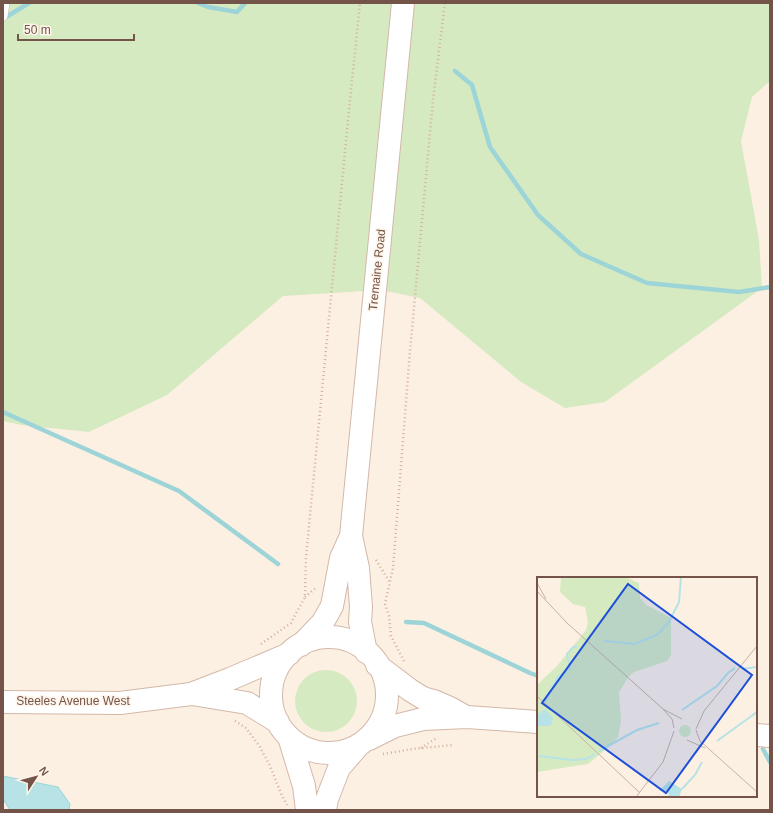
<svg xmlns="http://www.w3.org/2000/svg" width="773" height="813" font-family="Arial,sans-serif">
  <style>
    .green { fill: #d5eac1 }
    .water { fill: #b7e3e6; stroke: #9dd4d8 }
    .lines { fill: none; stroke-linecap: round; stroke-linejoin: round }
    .stream { stroke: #9dd4d8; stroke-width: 4.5 }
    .lane-casing { stroke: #d0b8ac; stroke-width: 10 }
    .secondary-casing { stroke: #d3b8a9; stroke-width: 24 }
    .path { stroke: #d6ae9d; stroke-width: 2.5; stroke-dasharray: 1 3; stroke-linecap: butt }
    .lane { stroke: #fff; stroke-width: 9 }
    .secondary { stroke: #fff; stroke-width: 22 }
    .labels { text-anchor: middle; stroke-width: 3; stroke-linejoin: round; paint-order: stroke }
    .street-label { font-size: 12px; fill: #745449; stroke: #fff4e9 }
    .inset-river { fill: none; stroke: #b7e3e6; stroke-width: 2 }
    .inset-road { fill: none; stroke: #c6b2a5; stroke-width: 1 }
    .view { fill: #1d4ed8; fill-opacity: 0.15; stroke: #1d4ed8; stroke-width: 2 }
    .inset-edge { fill: none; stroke: #745449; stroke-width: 2 }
  </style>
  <rect width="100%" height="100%" fill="#fcf0e2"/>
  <!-- green -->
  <path class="green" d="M3 3H770V81L752 97 741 141 759 240 762 288 605 402 565 408 521 382 420 298 381 290 283 296 167 395 89 432 22 425 3 421Z
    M295 701a31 31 0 1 1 62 0a31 31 0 1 1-62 0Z"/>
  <!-- water -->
  <path class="water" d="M3 776 58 787 70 804 69 810H10L3 799Z"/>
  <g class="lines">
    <!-- stream -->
    <path class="stream" d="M198 3 208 7 237 12 245 3
      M3 19 29 3
      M455 71 472 85 490 147 538 215 581 254 647 283 739 292 770 287
      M3 412 179 491 278 564
      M406 622 424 623 530 673 538 676
      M763 749 770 762"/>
    <defs>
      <path id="lane" d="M3 16 5 3"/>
      <path id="secondary" d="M351 536 358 568 361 607 360 622 366 652
        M271 695a58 58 0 1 1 116 0a58 58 0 1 1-116 0Z
        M301 645 323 622 332 606 341 558 351 536 403 3
        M377 665 410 690 423 698 434 701 450 708 464 716
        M192 694 247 703 278 722
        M3 702 120 703 191 694 230 679 289 654
        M756 735 770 736
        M289 737 304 786 307 810
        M369 739 395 726 423 719 467 717 538 722
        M325 810 327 799 339 768 359 745"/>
    </defs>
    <!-- lane casing -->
    <use href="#lane" class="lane-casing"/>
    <!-- secondary casing -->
    <use href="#secondary" class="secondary-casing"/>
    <!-- path -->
    <path class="path" d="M376 560 389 581
      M305 597 317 587
      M261 644 291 623 305 597 306 557 349 110 360 3
      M404 661 391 636 389 616 385 604 393 568 410 351 433 100 445 3
      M235 721 246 728 260 747 270 766 282 796 287 805
      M421 748 437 738
      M383 754 413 749 452 745"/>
    <!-- lane -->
    <use href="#lane" class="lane"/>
    <!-- secondary -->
    <use href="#secondary" class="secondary"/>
  </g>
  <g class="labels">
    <!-- street labels -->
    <g class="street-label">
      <text transform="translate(377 270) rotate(-84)" y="4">Tremaine Road</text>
      <text x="73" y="705">Steeles Avenue West</text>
    </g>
  </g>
  <!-- overview -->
  <g transform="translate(537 577)">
    <rect width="220" height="220" fill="#fcf0e2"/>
    <path d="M24 0H88L102 6 103 21 109 28 134 41V78L130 84 97 95 92 99 82 115 84 144 81 160 73 169 51 187 0 195V149H12L1 137 0 142V108L20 89 49 53 51 45 48 30 36 27 23 15ZM142 154a6 6 0 1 1 12 0a6 6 0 1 1-12 0Z" fill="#d5eac1"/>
    <path d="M8 132 16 141 15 147 12 149H0L1 137ZM132 204 145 212 142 220H132L131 214H122Z" fill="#b7e3e6"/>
    <path class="inset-river" d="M67 64 98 67 120 58 132 45 142 25 144 0M205 92 220 90M8 125 21 100 33 91 30 77 35 71 40 69M145 133 180 109 191 96 198 91M180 164 220 135M62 174 100 153 122 146M2 179 35 183 49 182 58 177M145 212 158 198 165 185"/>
    <path class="inset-road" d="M0 6 9 22M0 14 30 46 126 132 135 142 137 151M0 119 103 216M126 132 145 142M159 152 167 134 220 69M159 153 163 164 220 215M150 163 168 171M99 220 126 185 137 154"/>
    <path class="view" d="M91 7 215 98 129 216 5 126Z"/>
    <rect width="220" height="220" class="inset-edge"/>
  </g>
  <!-- border -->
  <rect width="773" height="813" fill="none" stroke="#745449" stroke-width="8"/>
  <!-- north arrow -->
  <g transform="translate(36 777) rotate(54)" stroke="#fff4e9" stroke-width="3" paint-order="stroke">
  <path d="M0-3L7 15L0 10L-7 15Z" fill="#745449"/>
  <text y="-6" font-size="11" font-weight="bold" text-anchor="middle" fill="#745449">N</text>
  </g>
  <!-- scale -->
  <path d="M18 34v6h116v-6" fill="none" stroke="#745449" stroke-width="2"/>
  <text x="24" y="34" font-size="12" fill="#745449" stroke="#fff4e9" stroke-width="3" paint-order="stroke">50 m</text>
</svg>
